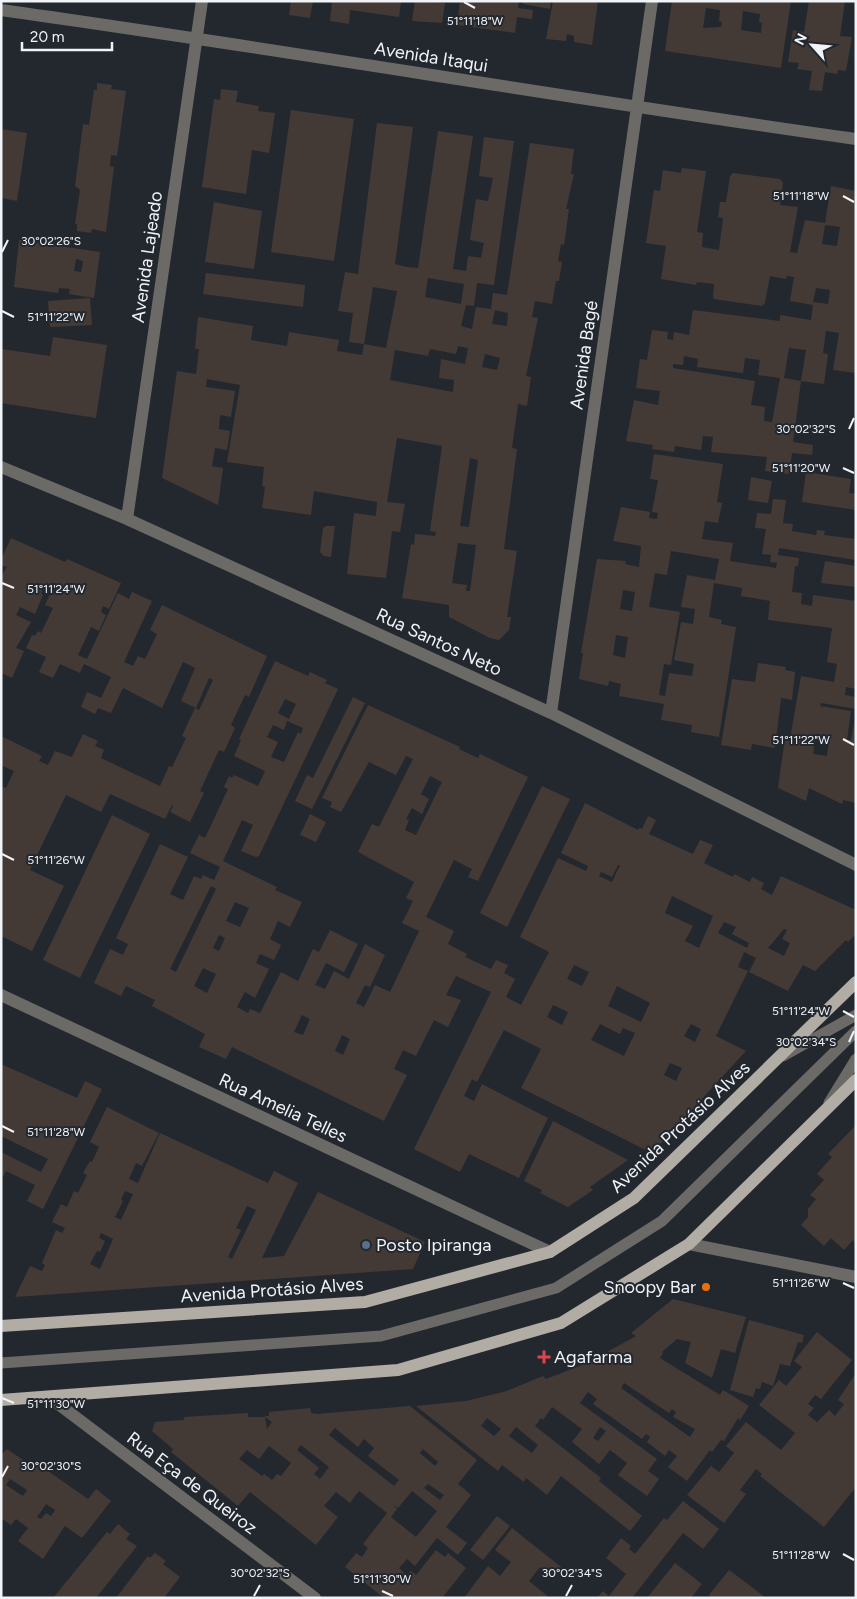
<svg xmlns="http://www.w3.org/2000/svg" width="857" height="1599" font-family="Figtree,sans-serif">
  <style>
    .building { fill: #433a35; fill-rule: evenodd }
    .lines { fill: none; stroke-linecap: round; stroke-linejoin: round }
    .service { stroke: #6c6a66; stroke-width: 11 }
    .minor { stroke: #6c6a66; stroke-width: 12 }
    .tertiary { stroke: #6c6a66; stroke-width: 12 }
    .primary { stroke: #b1aca4; stroke-width: 12 }
    .ticks { fill: none; stroke: #f0f3f8; stroke-width: 2 }
    .service-dot { fill: #5c6f8a; stroke: #23282f; stroke-width: 2 }
    .food-dot { fill: #e8710a; stroke: #23282f; stroke-width: 2 }
    .health-dot { fill: #e0444e; stroke: #23282f; stroke-width: 2 }
    .labels { text-anchor: middle; stroke-width: 4; stroke-linejoin: round; paint-order: stroke }
    .street-label { font-size: 18px; fill: #f0f3f8; stroke: #23282f }
    .poi-label { font-size: 18px; fill: #f0f3f8; stroke: #23282f; text-anchor: start }
    .ticks-label { font-size: 12px; text-anchor: middle; fill: #f0f3f8; stroke: #23282f; stroke-width: 4; stroke-linejoin: round; paint-order: stroke }
  </style>
  <rect width="100%" height="100%" fill="#23282f"/>
  <!-- building -->
  <path class="building" d="M291 1H313L310 18 289 15Z
    M332 1H401L399 17 350 10 349 24 330 21Z
    M415 1 445 3 442 23 412 21Z
    M460 1H519L518 8 533 10 532 19 517 17 515 33 457 25Z
    M523 1H551L550 9 523 4Z
    M553 1H598L592 45 574 42V36L567 34 566 41 546 39Z
    M672 1H791L781 68 665 51ZM706 8 720 10 719 21 722 22 721 27 703 28ZM743 11 760 14 759 22 762 23 761 33 741 30Z
    M809 1H845L840 36 852 37 846 71 838 70 837 74 825 72 822 91 809 90 812 71 797 69 799 63 788 62 793 30 804 32Z
    M97 83 112 85 111 89 126 91 117 156 111 155 110 166 114 167 106 232 92 229 91 233 77 231V224H75L80 190 75 186 83 124 89 125 94 90H97Z
    M221 89 238 91 236 102 259 106 258 111 275 113 269 153 252 150 246 194 202 187 214 99 220 100Z
    M291 110 354 119 334 261 271 252Z
    M377 123 413 127 395 264 407 267 418 268 438 131 473 136 453 269 466 271 468 256 481 258 484 243 470 240 476 199 488 201 493 178 479 176 484 137 514 141 494 285 477 283 474 306 466 305 461 326 472 329 476 307 491 309 493 293 507 295 530 143 574 149 571 174H574L566 209H569L564 245 561 244 558 261 562 262 559 281H556L552 304 535 301 532 317 538 318 526 376 531 377 527 406 518 404 512 448 517 449 504 549 517 551 507 617H511L509 630 499 640 490 638 449 617V605L402 598 411 544 414 545 415 534 435 536 436 532 430 531 442 446 397 438 387 502 405 504 400 532 392 531 386 578 347 574 354 513 376 516 377 502 314 491 311 515 262 508 265 487 262 486 264 467 227 462 240 385 207 379 206 387 235 391 231 417 220 415 219 429 230 431 227 450 215 448 212 466 223 468 218 505 162 478 177 371 196 374 199 349H195L198 317 253 326 251 340 287 346 289 332 339 340 337 351 362 355 364 344 386 348 397 291 373 287 364 344 349 342 353 313 338 311 345 272 358 274ZM428 278 464 284 461 304 425 297ZM495 310 508 313 507 326 492 324ZM458 346 468 348 465 364 441 359 439 378 454 380 453 392 390 380 395 350 428 356 430 349 456 354ZM485 354 500 358 497 370 482 367ZM470 458 478 460 469 527 460 526ZM458 543 476 545 470 591H466L467 585 452 583Z
    M1 129 27 133 17 201 1 198Z
    M682 168 706 171 697 232 703 233 702 247 719 250 723 218 718 217 720 202H726L730 176 733 173 780 179 783 183 780 205 798 207 790 252 797 253 805 220 825 223 831 186 856 191V373L833 370 839 333 826 331 823 353 828 354 824 384 801 381 806 350 789 348 784 378 801 381 793 442 813 445 812 455 792 453 789 474 765 471 767 457 711 452 713 437 703 436 701 450 675 446 674 452 652 449 653 445 626 441 634 400 658 405 660 391 636 388 640 359 647 360 652 330 668 332 667 339 673 340 674 332 689 335 693 310 780 321V315L811 320 813 305 790 301 794 277 787 276 786 279 770 276 765 303 762 306 714 299 713 297 714 284 697 282 696 285 661 279 666 246 646 243 654 190 660 191 663 170 681 173ZM825 225 840 227 837 246 822 244ZM816 288 830 290 828 304 813 302ZM684 356 698 359 697 367 743 373 745 358 760 360 758 375 780 378 772 422 764 421 765 407 751 405 755 381 673 368V364L683 365Z
    M214 202 262 211 254 269 205 262Z
    M19 240 100 252 94 298 69 294 70 289 59 288 58 293 14 287ZM76 259 83 261 81 272 74 271Z
    M206 273 305 285 303 307 203 294Z
    M90 298 92 325 50 327 48 301Z
    M53 337 107 345 96 418 1 403V349L50 356Z
    M654 454 723 464 717 502 722 503 718 523 705 521 702 539 733 543 730 561 776 568 777 563 770 562 771 555 762 554 766 529 755 528 757 513 771 514 773 499 786 500 783 523 793 524 792 531 816 535 817 530 825 531 824 535 856 539V560L779 548 778 555 799 558 798 566H795L792 592 802 593 801 604 812 606 813 595 856 601V689L846 687 845 695 856 697V709L821 703 820 706 851 711 847 740H851L856 713V803L843 800 842 804 809 788 806 801 778 788 785 738 790 739 801 676 834 682 837 664 827 662 832 628 768 620 770 601 741 596 742 588 714 583 709 617 722 620 721 624 736 627 719 737 691 732 692 725 661 720 664 704 619 696 621 684 609 681 608 686 579 679 583 653H581L597 559 626 561 625 564 639 567 641 546 613 541 621 507 650 512 649 518 657 519 658 513 652 512 658 480 650 479ZM671 551 719 559 715 580 687 575 681 607 695 609 693 624 681 622 674 660 694 664 692 676 669 673 665 696 659 695 664 664 671 665 680 612 649 607 655 573 667 575ZM623 590 635 592 632 611 620 609ZM616 635 628 637 625 658 613 655ZM815 739 829 741 827 756 813 754Z
    M806 472 851 479 849 493 856 494V510L802 502Z
    M751 477 772 481 768 503 748 500Z
    M326 526H335L331 557 324 556 320 552 323 528Z
    M11 538 65 562 67 559 121 583 109 609 103 606 101 612 106 615 99 631 91 627 78 655 87 659 118 593 129 599 132 592 152 601 124 662 133 666 138 656 145 659 157 634 150 630 162 605 267 656 249 697 245 695 231 725 235 728 224 752 219 750 200 791 204 793 190 822 170 812 173 806 172 805 165 819 110 794 101 812 66 795 30 870 64 886 32 951 1 936V786L6 788 14 771 1 765V736L42 756 39 761 48 765 55 751 72 757 83 734 98 741 95 746 104 750 101 758 160 786 169 766 172 767 186 738 182 736 195 708 199 710 213 680 209 678 196 708 181 701 195 668 183 662 162 708 123 688 111 713 98 708 95 714 81 707 87 692 101 698 111 677 84 664 80 673 60 664 53 678 39 672 46 657 26 648 32 635 35 636 38 631 41 633 53 608 45 605 52 590 58 592 61 587 55 584 53 589 44 586 41 593 43 595 35 614 20 607 16 615 31 622 16 648 24 651 12 678 1 673V576L7 567 1 565V559Z
    M825 561 856 566V587L821 583Z
    M275 661 308 676 310 672 327 680 325 683 338 689 259 856 256 857 241 851 253 825 242 820 223 861 277 887 275 890 302 902 290 927 278 921 270 939 281 945 274 960 260 954 256 963 269 969 255 998 245 992 237 1007 248 1013 250 1009 260 1013 281 972 298 981 313 949 319 952 330 930 358 944 344 972 326 963 315 985 325 989 334 971 349 979 365 944 385 955 370 987 365 985 356 1003 364 1007 375 985 390 992 419 931 402 923 413 901 406 898 414 882 358 852 372 824 379 827 413 759 406 756 396 775 369 762 341 812 330 807 332 802 322 798 368 705 460 747 459 749 478 758 480 754 528 777 478 881 468 877 472 869 454 860 426 917 454 931 448 944 467 954 465 957 491 969 496 960 508 965 504 973 515 979 506 997 521 1005 549 952 520 937 558 858 586 871 588 866 561 853 585 803 638 830 639 828 642 829 648 816 656 820 649 834 693 854 700 840 713 845 704 863 733 877 734 874 750 882 752 877 764 883 761 889 772 895 781 876 856 910V934L848 942 846 940 815 971 803 965 788 991 749 972 756 958 744 952 738 967 748 971 716 1036 746 1051 652 1153 521 1088 541 1049 504 1030 477 1082 472 1079 464 1096 474 1101 482 1084 548 1118 519 1178 469 1154 460 1172 414 1149 491 992 456 976 446 995 461 1000 448 1027 434 1020 416 1056 403 1050 394 1069 407 1075 384 1121 232 1047 226 1059 199 1047 205 1034 152 1006 155 1000 126 986 121 996 94 983 110 949 123 955 128 944 116 938 160 844 188 857 170 894 183 900 194 876 201 879 203 875 214 880 220 867 190 853 199 835 205 838 228 789 224 787 229 776 232 778 234 775 258 786 265 771 234 756 241 740 239 739ZM285 699 296 704 289 719 278 713ZM287 721 303 728 301 734 298 732 284 762 271 757 278 742 267 737 273 725 284 730ZM430 776 442 782 416 835 405 830 409 820 406 819 412 808 422 814 429 799 421 794ZM618 865H620L612 882 599 876 601 872 612 877ZM211 886 216 889 176 972 170 969ZM672 896 713 916 699 948 685 941 693 926 665 913ZM235 902 249 908 240 927 226 921ZM724 922 736 927 732 934 749 943 747 948 718 933ZM784 929 787 930 782 939 790 943 784 956 768 948ZM219 935 225 938 219 951 213 948ZM574 965 589 972 582 986 567 979ZM203 968 216 974 207 993 194 986ZM617 986 650 1003 641 1022 608 1006ZM553 1005 568 1012 562 1025 547 1017ZM302 1015 310 1019 303 1035 294 1032ZM600 1024 620 1034 623 1028 635 1033 624 1056 591 1040ZM691 1024 701 1029 695 1042 684 1036ZM342 1035 350 1039 343 1055 335 1051ZM670 1063 682 1068 676 1081 664 1075Z
    M758 663 786 667 785 670 795 672 792 700 781 698 775 748 752 744 751 750 721 745 732 679 755 682Z
    M353 697 365 703 312 809 295 801 307 775 313 778Z
    M542 786 570 799 507 927 480 913Z
    M310 814 326 822 316 842 300 835Z
    M112 815 150 834 80 978 43 960Z
    M1 1064 77 1098 85 1081 102 1089 43 1209 27 1201 35 1185 6 1171 1 1180V1152L41 1172 48 1159 1 1136Z
    M107 1107 159 1133 142 1166 136 1163 129 1179 138 1183 160 1133 268 1183 274 1171 298 1183 262 1258 284 1256 318 1192 425 1242 413 1269 15 1297 30 1266 42 1271 45 1265 42 1263 56 1230 62 1233 65 1228 52 1222 61 1204 67 1207 74 1191 78 1193 87 1175 83 1173 90 1161 92 1162 99 1147 90 1142ZM125 1191 133 1194 121 1220 115 1217 123 1201 121 1199ZM247 1206 256 1210 232 1259 228 1257 241 1230 236 1228ZM101 1233 113 1239 100 1269 90 1264 97 1251 100 1252 105 1241 99 1238Z
    M553 1121 628 1160 590 1187 593 1190 568 1207 540 1193 542 1190 524 1181Z
    M856 1125V1243L853 1240 844 1250 831 1238 824 1246 801 1225 808 1217V1209L816 1199 810 1195 824 1180 817 1174 832 1157 828 1154Z
    M673 1299 746 1317 735 1353 721 1349 712 1378 685 1363 691 1342 677 1339 662 1352 663 1353 660 1358 720 1395 723 1390 749 1406 740 1420 738 1418 724 1441 721 1440 712 1452 710 1450 687 1481 668 1467 677 1456 669 1450 665 1456 647 1442 650 1437 646 1434 642 1439 593 1404 597 1399 588 1392 580 1403 657 1459 648 1471 659 1479 647 1496 618 1475 627 1463 610 1450 599 1464 572 1442 582 1429 552 1407 543 1420 541 1418 535 1426 601 1478 599 1481 642 1516 630 1531 561 1476 547 1495 526 1478 524 1482 502 1465 498 1471 416 1406 466 1401 507 1391 543 1376 546 1379 585 1364 636 1336 631 1333ZM624 1383 669 1413 672 1409 676 1412 673 1417 695 1429 690 1437 621 1388ZM487 1418 501 1429 494 1436 481 1426ZM516 1427 538 1445 532 1453 509 1436ZM600 1427 606 1431 598 1441 593 1438Z
    M749 1320 804 1335 802 1343 798 1342 790 1366 780 1364 773 1386 762 1382 760 1389 756 1388 753 1397 730 1390Z
    M817 1332 852 1360 821 1399 815 1395 808 1404 814 1408 808 1415 817 1422 829 1410 835 1416 844 1404 838 1400 856 1373V1487L824 1527 760 1476 762 1474 756 1469 740 1490 746 1494 724 1523 687 1495 711 1466 719 1472 734 1453 726 1446 746 1422 781 1450 795 1433 759 1405 779 1380 786 1386 802 1367 794 1361Z
    M410 1406 477 1460 458 1484 471 1495 446 1527 467 1543 458 1555 437 1538 415 1566 407 1559 399 1568 407 1575 411 1571 416 1575 436 1550 445 1557 448 1553 466 1568 442 1598H384L345 1567 356 1553 362 1557 368 1548 363 1544 387 1513 359 1491 350 1503 336 1492 324 1506 338 1517 316 1545 250 1492 238 1506 171 1452 173 1449 152 1431 155 1422 184 1420V1417L248 1413V1417H265L267 1429 272 1422 264 1416H269V1412L310 1408 311 1413 317 1414ZM335 1428 358 1447 364 1439 374 1448 368 1456 399 1480 394 1486 329 1435ZM301 1445 329 1467 320 1479 314 1474 319 1468 297 1450ZM269 1446 291 1463 281 1476 277 1474 272 1480 264 1474 262 1476 239 1459 247 1450 259 1459ZM423 1449 438 1462 435 1466 420 1453ZM428 1484 444 1495 440 1500 424 1488ZM412 1491 437 1511 416 1537 391 1517 397 1509 393 1505 398 1508Z
    M7 1449 32 1466 35 1462 88 1499 96 1489 111 1501 82 1538 65 1526 43 1559 18 1541 28 1528 16 1519 11 1525 1 1518V1455ZM10 1479 27 1490 23 1496 6 1485ZM46 1504 55 1510 51 1516 46 1513 41 1519 37 1517Z
    M683 1501 719 1529 703 1549 683 1533 632 1598H597L603 1591 609 1596 626 1574 606 1558 621 1538 631 1546 629 1549 635 1554 664 1518 667 1520Z
    M497 1516 510 1526 483 1560 470 1550Z
    M118 1524 130 1534 126 1539 137 1546 96 1598H53L107 1532 110 1534Z
    M512 1528 561 1567 553 1578 540 1567 529 1581 550 1598H464L488 1566 500 1576 511 1562 495 1550Z
    M155 1553 166 1561 163 1564 180 1577 164 1598H116L148 1556 150 1558Z
    M675 1563 702 1584 691 1598H647Z
    M729 1570 753 1588 766 1598H712L709 1595Z"/>
  <g class="lines">
    <!-- service -->
    <path class="service" d="M783 1056 856 1015
      M829 1103 856 1059
      M1 1363 381 1336 556 1288 662 1221 856 1031"/>
    <!-- minor -->
    <path class="minor" d="M1 10C287 50 570 99 856 139
      M1 467 127 519 551 713 856 865
      M127 519 202 1
      M551 713 652 1
      M689 1244 856 1277"/>
    <!-- tertiary -->
    <path class="tertiary" d="M1 995 550 1252
      M49 1397 315 1598"/>
    <!-- primary -->
    <path class="primary" d="M1 1326 365 1302 550 1252 634 1198 856 982
      M1 1400 398 1370 561 1323 689 1244 856 1080"/>
  </g>
  <!-- ticks -->
  <path class="ticks" d="M464 2 475 8M843 196 854 202M2 252 8 240M2 311 14 317M849 429 854 418M843 468 854 473M2 583 14 588M843 739 854 745M2 854 14 860M843 1011 854 1017M849 1042 854 1031M2 1126 14 1132M843 1283 854 1288M2 1398 14 1403M2 1477 8 1466M843 1554 854 1560M382 1591 393 1596M254 1596 260 1585M566 1596 572 1585"/>
  <!-- markers -->
  <circle class="service-dot" cx="366" cy="1245" r="5"/>
  <circle class="food-dot" cx="706" cy="1287" r="5"/>
  <path class="health-dot" d="M541.5 1349.5h5v5h5v5h-5v5h-5v-5h-5v-5h5z"/>
  <g class="labels">
    <!-- street labels -->
    <g class="street-label">
      <text transform="translate(431 57) rotate(9)" y="6">Avenida Itaqui</text>
      <text transform="translate(147 257) rotate(-82)" y="6">Avenida Lajeado</text>
      <text transform="translate(584 355) rotate(-82)" y="6">Avenida Bagé</text>
      <text transform="translate(439 642) rotate(25)" y="6">Rua Santos Neto</text>
      <text transform="translate(283 1108) rotate(25)" y="6">Rua Amelia Telles</text>
      <text transform="translate(680 1127) rotate(-43)" y="6">Avenida Protásio Alves</text>
      <text transform="translate(272 1290) rotate(-4)" y="6">Avenida Protásio Alves</text>
      <text transform="translate(192 1483) rotate(37)" y="6">Rua Eça de Queiroz</text>
    </g>
    <!-- poi labels -->
    <g class="poi-label">
      <text x="376" y="1251">Posto Ipiranga</text>
      <text x="696" y="1293" text-anchor="end">Snoopy Bar</text>
      <text x="554" y="1363">Agafarma</text>
    </g>
  </g>
  <g class="ticks-label">
    <text x="475" y="25">51°11'18"W</text>
    <text x="801" y="200">51°11'18"W</text>
    <text x="51" y="245">30°02'26"S</text>
    <text x="56" y="321">51°11'22"W</text>
    <text x="806" y="433">30°02'32"S</text>
    <text x="801" y="472">51°11'20"W</text>
    <text x="56" y="593">51°11'24"W</text>
    <text x="801" y="744">51°11'22"W</text>
    <text x="56" y="864">51°11'26"W</text>
    <text x="801" y="1015">51°11'24"W</text>
    <text x="806" y="1046">30°02'34"S</text>
    <text x="56" y="1136">51°11'28"W</text>
    <text x="801" y="1287">51°11'26"W</text>
    <text x="56" y="1408">51°11'30"W</text>
    <text x="51" y="1470">30°02'30"S</text>
    <text x="801" y="1559">51°11'28"W</text>
    <text x="260" y="1577">30°02'32"S</text>
    <text x="572" y="1577">30°02'34"S</text>
    <text x="382" y="1583">51°11'30"W</text>
  </g>
  <!-- border -->
  <rect width="857" height="1599" fill="none" stroke="#f0f3f8" stroke-width="5"/>
  <!-- north arrow -->
  <g transform="translate(812 45) rotate(297)" stroke="#23282f" stroke-width="4" paint-order="stroke">
  <path d="M0-4L9 19L0 12L-9 19Z" fill="#f0f3f8"/>
  <text y="-8" font-size="14" font-weight="bold" text-anchor="middle" fill="#f0f3f8">N</text>
  </g>
  <!-- scale -->
  <path d="M22 42v8h90v-8" fill="none" stroke="#f0f3f8" stroke-width="2.5"/>
  <text x="30" y="42" font-size="15" fill="#f0f3f8" stroke="#23282f" stroke-width="4" paint-order="stroke">20 m</text>
</svg>
